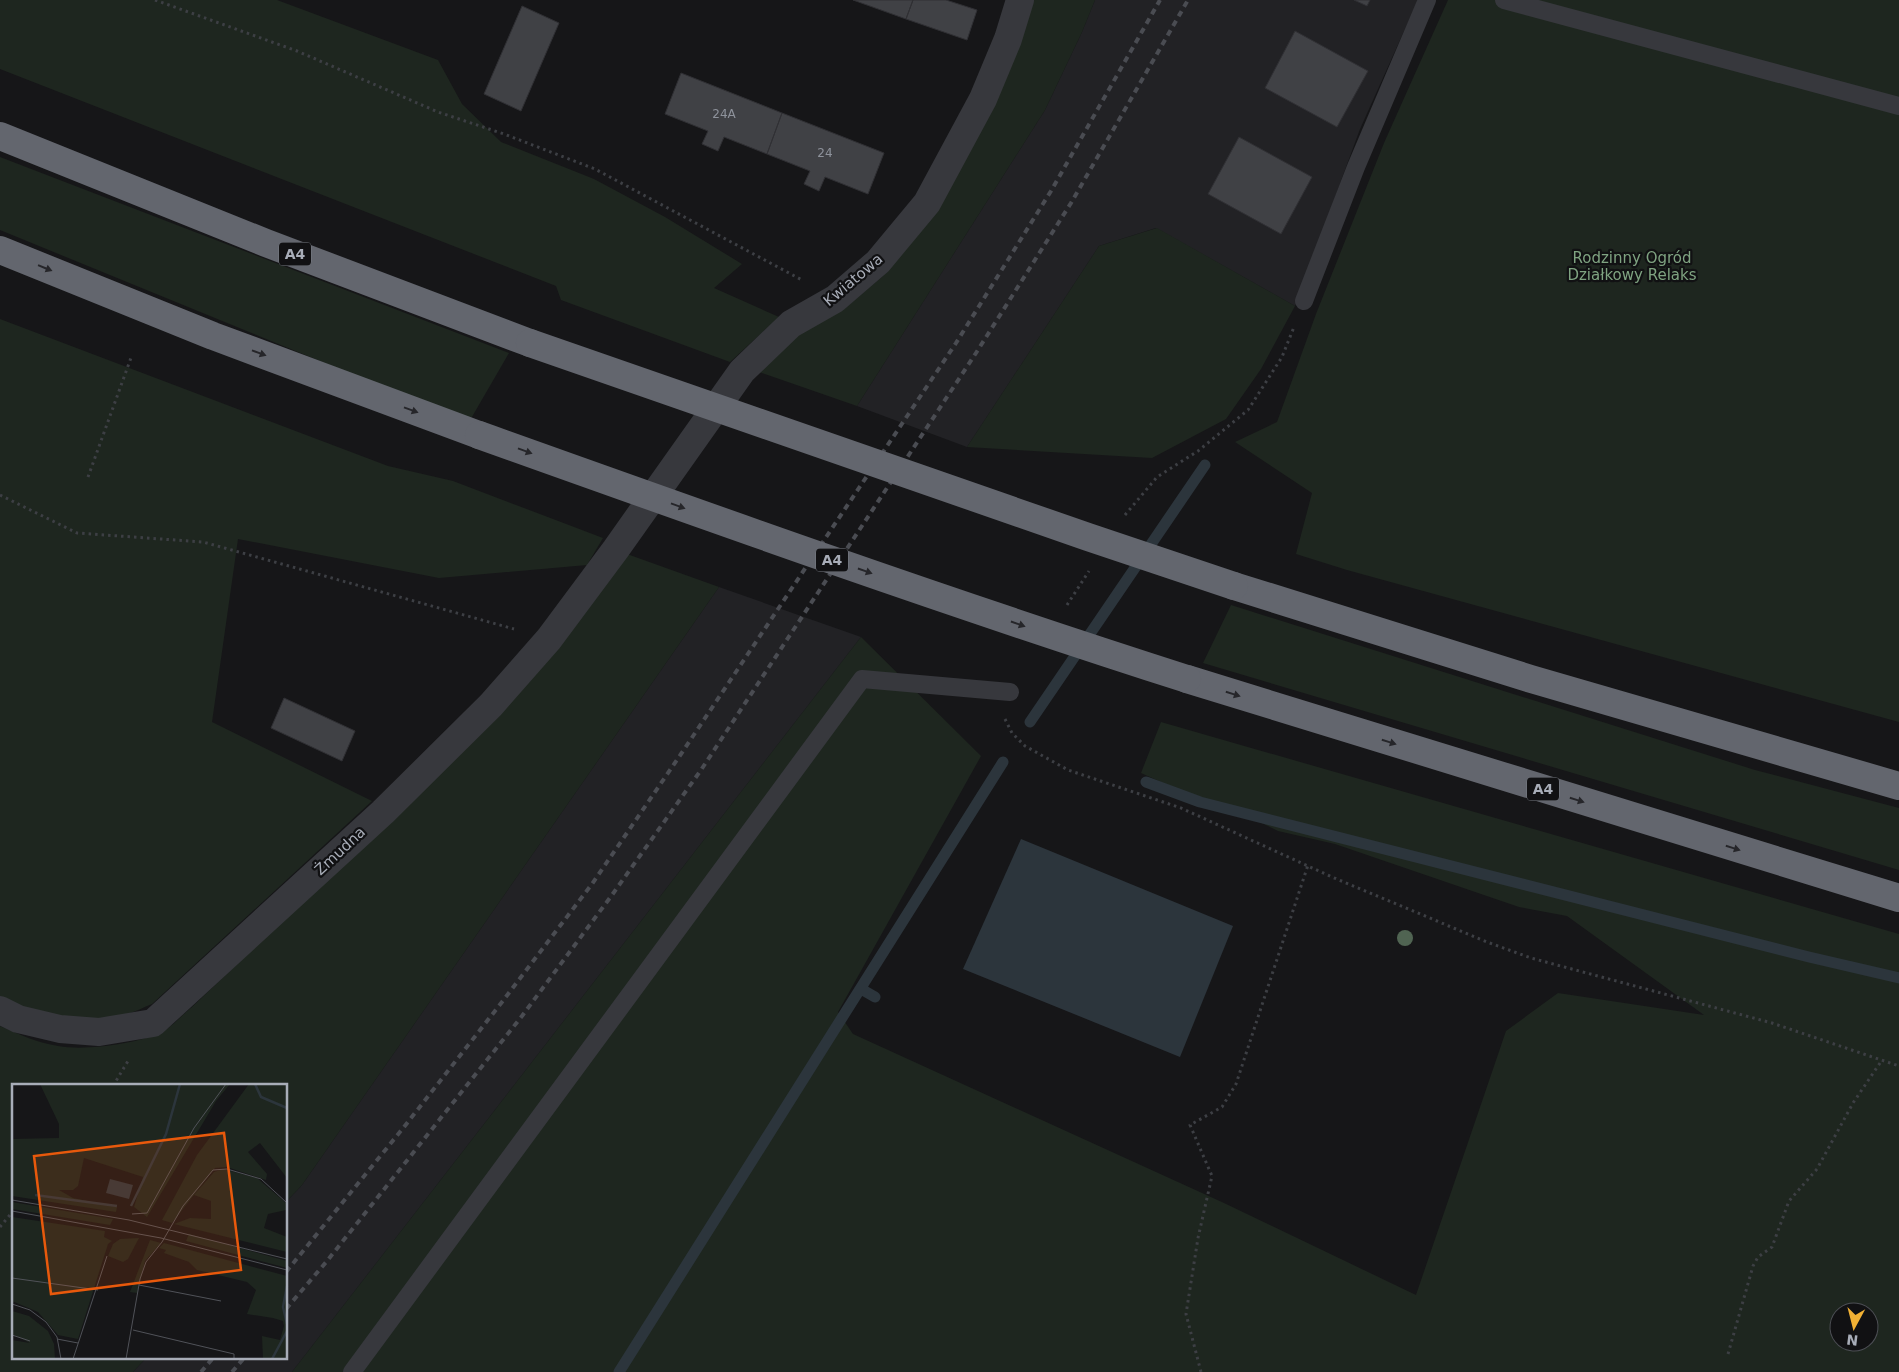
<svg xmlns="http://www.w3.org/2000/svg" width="1899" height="1372" font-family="'DejaVu Sans',sans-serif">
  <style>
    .built { fill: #222225 }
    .green { fill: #1e261f; fill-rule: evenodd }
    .water { fill: #2c353c }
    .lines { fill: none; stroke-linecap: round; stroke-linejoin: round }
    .stream { stroke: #2c353c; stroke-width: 11 }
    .building { fill: #404145; stroke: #303034 }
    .path { stroke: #3d3f44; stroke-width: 3; stroke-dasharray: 2.5 4; stroke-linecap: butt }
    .lane { stroke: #37383d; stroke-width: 18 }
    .street { stroke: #37383d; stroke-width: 28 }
    .highway { stroke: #63666e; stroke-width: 28 }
    .rail { stroke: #4a4c52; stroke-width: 4; stroke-dasharray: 6 5; stroke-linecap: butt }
    .highway-bridge { stroke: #63666e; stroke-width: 28 }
    .tree { fill: #506452 }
    .oneway { fill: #26262a }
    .labels { text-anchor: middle; stroke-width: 4.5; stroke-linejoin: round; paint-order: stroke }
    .number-label { font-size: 12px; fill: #8e929b }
    .shield { fill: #111113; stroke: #7b7e86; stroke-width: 1 }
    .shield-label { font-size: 14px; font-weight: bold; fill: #a8adb8 }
    .park-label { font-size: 15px; fill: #7fa381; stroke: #111113 }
    .street-label { font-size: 15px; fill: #a8adb8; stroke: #111113 }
    .inset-river { fill: none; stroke: #2c353c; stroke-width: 2.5 }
    .inset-road { fill: none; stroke: #505258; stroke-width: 1 }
    .view { fill: #e8590c; fill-opacity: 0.15; stroke: #e8590c; stroke-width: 2.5 }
    .inset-edge { fill: none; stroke: #a8adb8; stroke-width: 2.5 }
  </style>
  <rect width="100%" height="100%" fill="#161618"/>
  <!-- built -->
  <path class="built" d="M1095 0H1418L1360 129 1295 306 1156 228 1099 246 967 447 857 406 1045 110 1082 32Z
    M719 587 861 637 292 1372H133L146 1358H286V1202L302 1185Z"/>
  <!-- green -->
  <path class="green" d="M0 0H277L438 60 462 104 501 142 594 179 665 217 742 264 714 288 779 317 730 362 561 300 556 286 0 69Z
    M1030 0H1095L1082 32 1045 110 857 406 756 371 797 334 844 309 883 276 936 207Z
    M1448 0H1899V722L1347 570 1296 554 1312 493 1235 442 1277 422 1316 314 1384 143Z
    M0 157 509 353 469 422 0 230Z
    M1157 228 1295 306 1261 369 1226 419 1152 458 967 447 1099 246Z
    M0 319 388 466 453 481 603 538 587 565 439 578 238 539 212 722 372 801 152 1004C144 1007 135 1012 127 1014 85 1026 38 1015 0 997Z
    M627 554 719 587 302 1185 286 1202V1086H14V1358H146L133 1372H0V1026C18 1034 38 1043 58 1046 85 1051 134 1044 160 1033 171 1028 182 1015 192 1007L391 818Z
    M1231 605 1755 770 1899 808V870L1203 663Z
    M861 637 981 756 838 1012 853 1034 1224 1203 1416 1295 1506 1031 1558 993 1704 1015 1567 916 1519 907 1335 844 1278 831 1223 804 1181 791 1141 773 1161 722 1899 934V1372H292ZM1839 1312H1869V1342H1839Z"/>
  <!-- water -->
  <path class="water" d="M1021 839 1233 926 1180 1057 963 969Z"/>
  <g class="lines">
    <!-- stream -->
    <path class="stream" d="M1030 722 1205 465
      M1146 782 1200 802 1809 957 1899 978
      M861 989 875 997
      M619 1372 1003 762"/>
  </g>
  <!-- building -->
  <path class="building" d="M853 0H913L906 19Z
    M913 0H946L977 10 967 40 906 19Z
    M1354 0H1370L1367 6Z
    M522 6 559 23 521 111 484 94Z
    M1295 31 1368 71 1337 127 1265 88Z
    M681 73 782 113 767 154 724 137 718 151 702 144 708 131 665 114Z
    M782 113 884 153 868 194 825 177 819 191 804 184 810 171 767 154Z
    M1239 137 1312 177 1281 234 1208 194Z
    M284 698 355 731 342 761 271 728Z"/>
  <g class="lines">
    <!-- path -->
    <path class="path" d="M155 0 297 51 438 112 504 134 595 169 802 280
      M88 477 132 355
      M0 495 77 533 203 542 514 629
      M1125 515 1157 477 1198 451 1248 410 1282 357 1294 327
      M1067 605 1089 571
      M1005 719 1012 733 1025 746 1068 770 1181 808 1332 877 1487 942 1531 958 1772 1023 1899 1066
      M113 1086 128 1061
      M0 1227 14 1210
      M1728 1354 1753 1266 1758 1257 1772 1247 1789 1201 1817 1169 1853 1103 1882 1060
      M1201 1372 1186 1314 1198 1238 1212 1176 1190 1125 1222 1107 1236 1084 1308 865"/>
    <!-- lane -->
    <path class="lane" d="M1504 0 1899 106
      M1304 301 1356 167 1427 0
      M352 1372 862 679 1010 692"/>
    <!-- street -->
    <path class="street" d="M0 1010 18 1019 60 1029 99 1032 153 1023 383 812 491 705 549 639 616 549 742 371 791 324 835 299 878 262 927 203 983 99 1008 39 1020 0"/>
    <!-- highway -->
    <path class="highway" d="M0 136 266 243 530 343
      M0 250 213 336 479 435
      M1234 586 1531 679 1899 786
      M1187 679 1899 898"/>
    <!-- rail -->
    <path class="rail" d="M286 1272 404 1127 502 1002 592 884 681 754 956 343 1051 191 1160 0
      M286 1309 327 1261 522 1016 612 895 701 770 976 353 1071 203 1188 0
      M201 1372 213 1358
      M232 1372 244 1358"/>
    <!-- highway-bridge -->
    <path class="highway-bridge" d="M530 343 1088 537 1234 586
      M479 435C714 519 949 603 1187 679"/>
  </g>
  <!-- trees -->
  <circle class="tree" cx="1405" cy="938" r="8"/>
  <!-- one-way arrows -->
  <defs><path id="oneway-solid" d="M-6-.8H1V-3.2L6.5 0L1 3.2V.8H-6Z" transform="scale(1.25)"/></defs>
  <g class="oneway">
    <use href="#oneway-solid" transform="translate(45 268) rotate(22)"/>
    <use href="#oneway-solid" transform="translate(259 353) rotate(20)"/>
    <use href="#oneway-solid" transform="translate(411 410) rotate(20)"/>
    <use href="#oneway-solid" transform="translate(525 451) rotate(20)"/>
    <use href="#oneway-solid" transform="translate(678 506) rotate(20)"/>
    <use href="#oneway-solid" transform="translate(865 571) rotate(19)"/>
    <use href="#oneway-solid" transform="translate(1018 624) rotate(19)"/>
    <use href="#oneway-solid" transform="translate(1233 694) rotate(17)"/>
    <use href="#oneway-solid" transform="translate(1389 742) rotate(17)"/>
    <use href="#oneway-solid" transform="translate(1577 800) rotate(17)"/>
    <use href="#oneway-solid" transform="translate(1733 848) rotate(17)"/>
  </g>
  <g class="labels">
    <!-- number labels -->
    <g class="number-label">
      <text x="724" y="118">24A</text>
      <text x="825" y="157">24</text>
    </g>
    <!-- shield labels -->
    <g class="shield">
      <rect x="279" y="242.5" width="32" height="23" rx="4"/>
      <rect x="816" y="548.5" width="32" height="23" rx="4"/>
      <rect x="1527" y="777.5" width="32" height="23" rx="4"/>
    </g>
    <g class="shield-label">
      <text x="295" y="259">A4</text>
      <text x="832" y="565">A4</text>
      <text x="1543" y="794">A4</text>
    </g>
    <!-- park labels -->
    <g class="park-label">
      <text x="1632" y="263">Rodzinny Ogród<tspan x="1632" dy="17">Działkowy Relaks</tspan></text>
    </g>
    <!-- street labels -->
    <g class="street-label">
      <text transform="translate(853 280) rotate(-40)" y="5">Kwiatowa</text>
      <text transform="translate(340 851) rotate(-43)" y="5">Żmudna</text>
    </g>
  </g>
  <!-- overview -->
  <g transform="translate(12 1084)">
    <rect width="275" height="275" fill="#161618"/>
    <path d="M28 0H218L204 17 135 133 122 123 131 93 72 74 66 102 61 106H47L61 114 105 123 104 128 0 112V55L47 54V40ZM237 0H275V94L248 59 236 68 255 90 254 96 215 83 203 84 160 139 150 136 185 71ZM211 85 245 94 274 119V126L256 130 252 144 275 153V168L162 140 178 134 199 135V117L182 111 202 88ZM0 118 101 135 98 141 0 125ZM0 133 93 147 92 153 100 157 96 160 66 255 46 251 26 228 0 217ZM177 150 275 177V184L174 157ZM127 154 116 175 111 178 96 172 101 160 108 155ZM138 156 149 159 133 177 125 209 118 208ZM152 159 275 192V275H251L250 252 268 256 272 242 271 237 261 234 235 230 244 206 235 198 185 186 177 178 152 169 154 166 147 164ZM0 227 17 232 36 247 42 260 43 275H0V256L18 259 0 250Z" fill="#1e261f"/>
    <path d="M98 95 121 101 117 115 94 109Z" fill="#2c353c"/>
    <path class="inset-river" d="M243 0 249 13 275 24M23 111 105 122M119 122 154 50 168 0M275 202 271 223 275 240M260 275 275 247"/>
    <path class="inset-road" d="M0 116 117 136 275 175M0 127 149 154 275 186M120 130 135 129 182 44 214 0M0 194 86 206M127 201 209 217M0 220 18 226 34 238 45 253 49 275M121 246 222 270V275M0 251 18 257M45 255 66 259M61 275 95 172M114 275 128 195 134 178 150 158 171 122 201 86 215 85 249 95 275 119"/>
    <path class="view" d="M212 49 229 186 39 210 22 72Z"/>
    <rect width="275" height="275" class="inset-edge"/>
  </g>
  <!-- north arrow -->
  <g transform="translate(1854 1327) rotate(187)"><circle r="24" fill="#111113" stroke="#4d4f55"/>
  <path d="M0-4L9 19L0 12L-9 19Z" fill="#f2b134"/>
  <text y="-8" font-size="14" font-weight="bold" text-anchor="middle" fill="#a8adb8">N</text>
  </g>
</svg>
